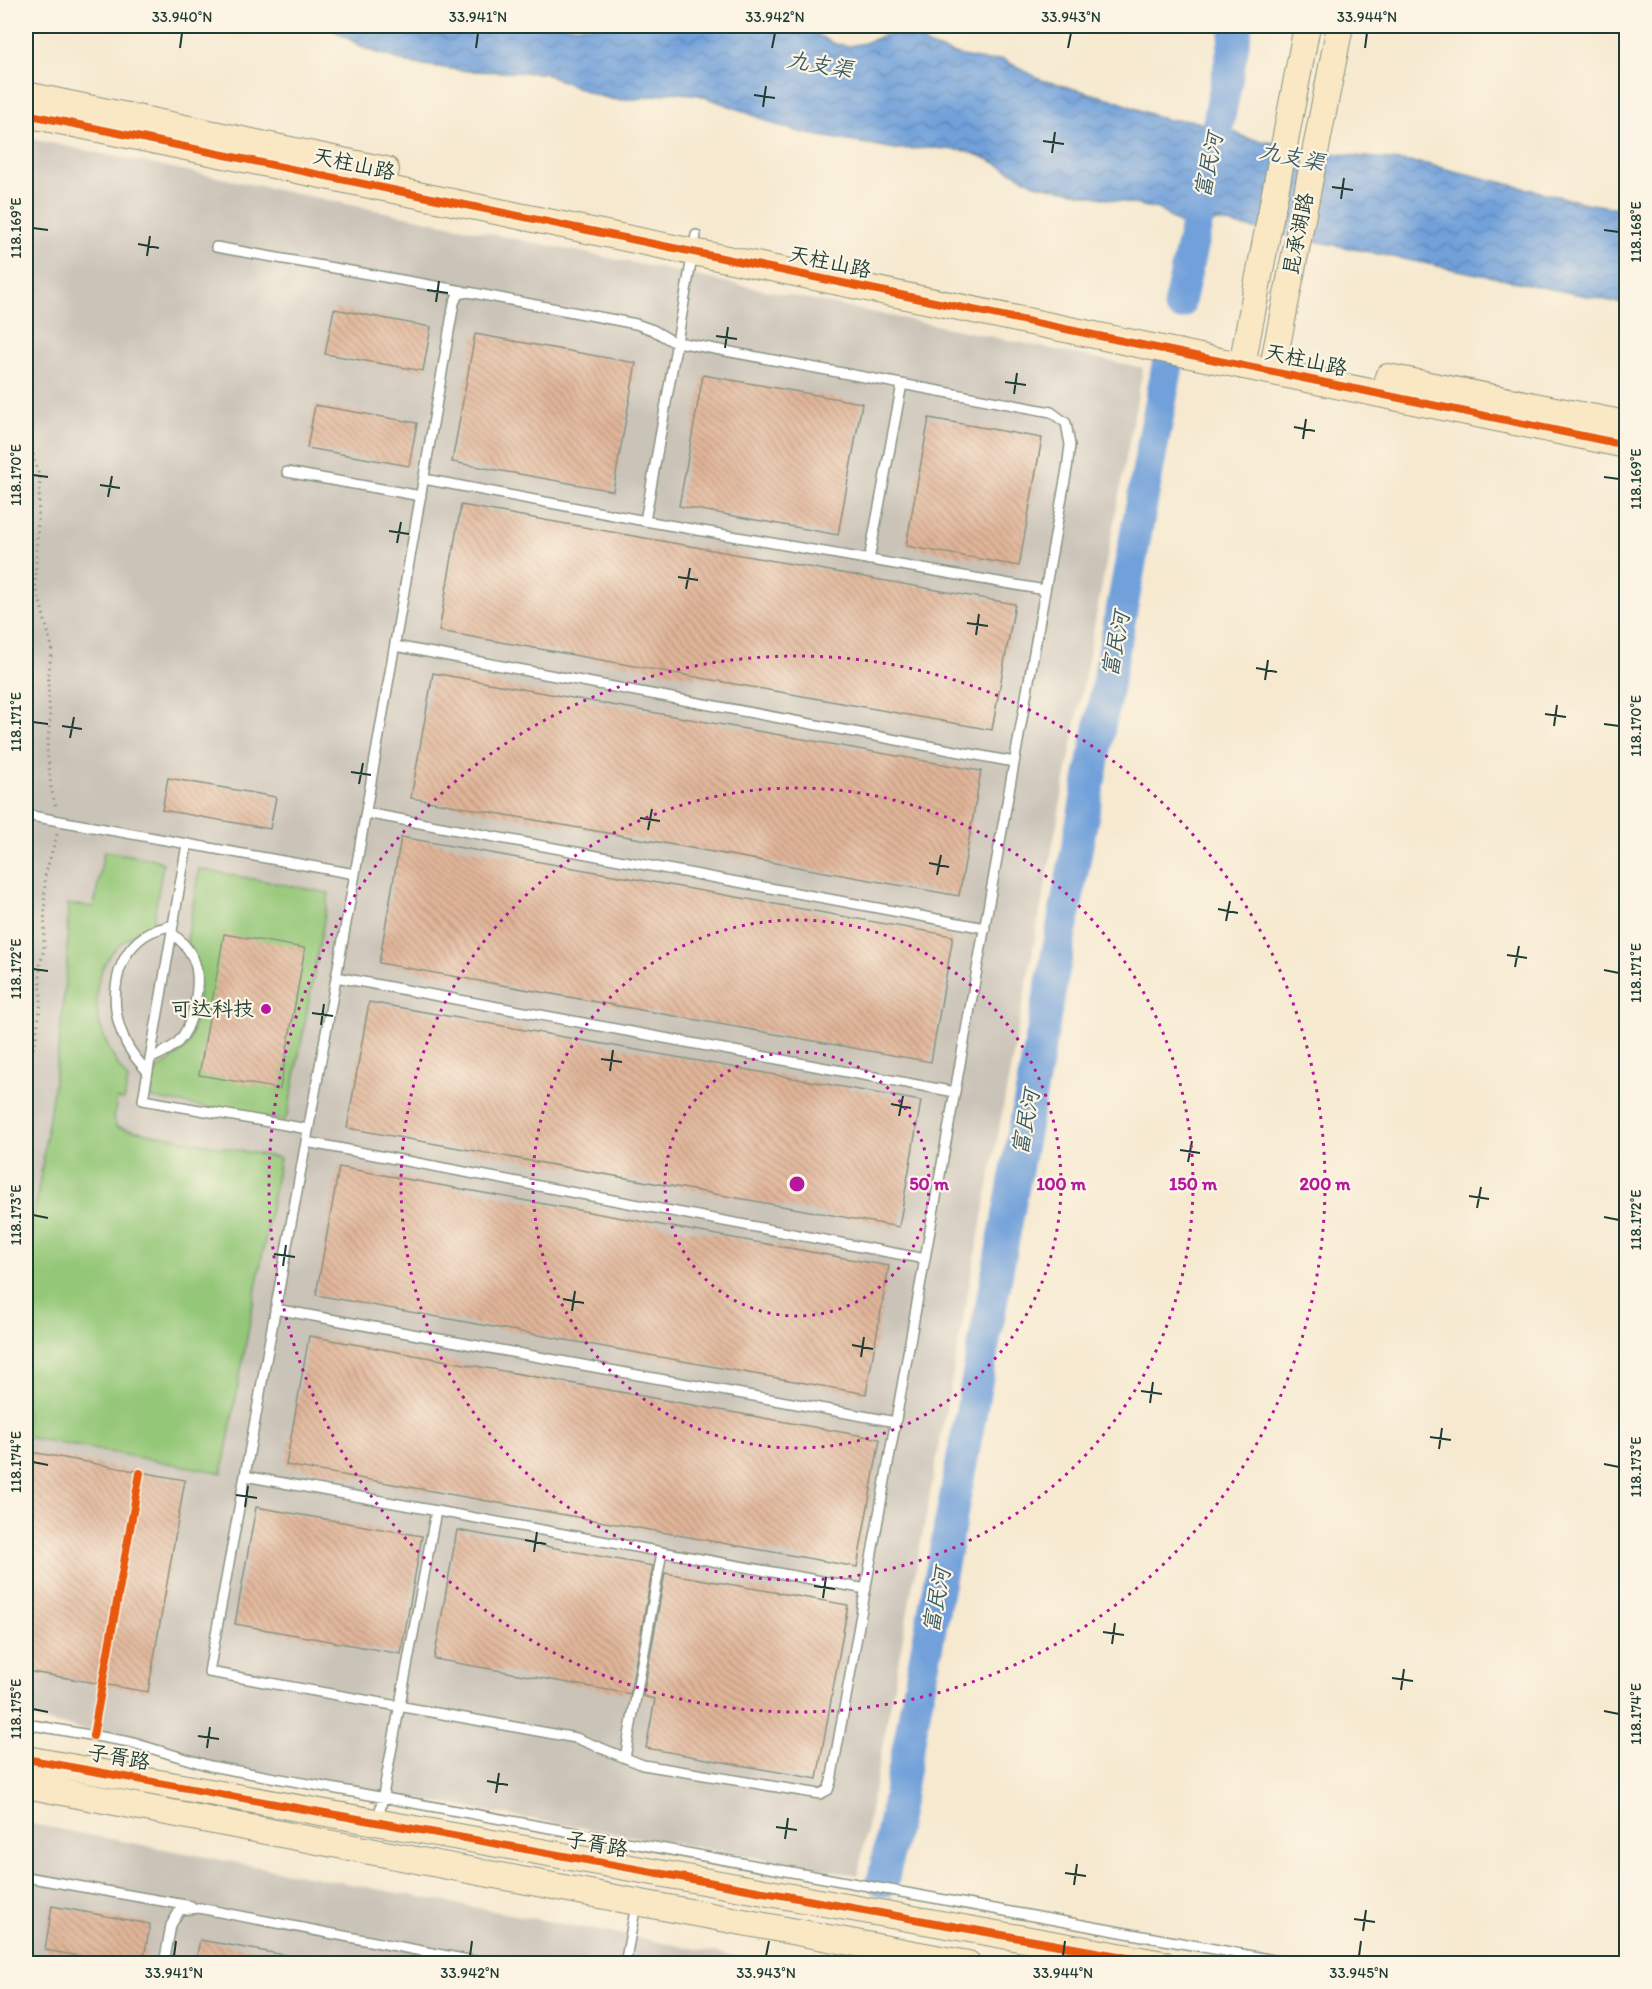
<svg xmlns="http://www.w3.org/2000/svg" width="1652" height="1989" font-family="Itim,'LXGW WenKai TC',sans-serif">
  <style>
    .industrial { fill: #cac3b8 }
    .green { fill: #94c778; stroke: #5a8256; stroke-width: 1.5 }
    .water { fill: url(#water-waves); stroke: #486e87; stroke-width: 1.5 }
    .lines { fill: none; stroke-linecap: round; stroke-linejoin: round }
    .river { stroke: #71a0da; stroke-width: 32 }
    .building { fill: url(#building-back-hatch) }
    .lane-casing { stroke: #8a9382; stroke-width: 12 }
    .secondary-casing { stroke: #8a9382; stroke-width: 28 }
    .path { stroke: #8a9382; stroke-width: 3; stroke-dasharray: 1.5 4.5; stroke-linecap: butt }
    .lane { stroke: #fff; stroke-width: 9 }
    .secondary { stroke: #fae7c3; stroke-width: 26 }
    .cycleway-casing { stroke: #fcf5e5; stroke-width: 11 }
    .cycleway { stroke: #e8590c; stroke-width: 8 }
    .ticks { fill: none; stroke: #1f3d34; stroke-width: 2 }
    .ring { fill: none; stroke: #b5179e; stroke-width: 3; stroke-dasharray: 3 6 }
    .poi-dot { fill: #b5179e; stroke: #fcf5e5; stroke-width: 2 }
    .labels { text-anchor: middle; stroke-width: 4.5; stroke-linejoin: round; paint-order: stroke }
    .street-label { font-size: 21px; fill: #1f3d34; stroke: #fcf5e5 }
    .poi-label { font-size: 21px; fill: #1f3d34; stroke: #fcf5e5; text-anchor: end }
    .water-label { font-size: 22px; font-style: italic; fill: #385b66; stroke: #fcf5e5 }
    .centre { fill: #b5179e; stroke: #fcf5e5; stroke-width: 3 }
    .ring-label { font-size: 18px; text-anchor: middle; font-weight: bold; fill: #b5179e; stroke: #fcf5e5; stroke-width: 4.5; stroke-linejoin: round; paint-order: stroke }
    .neatline { fill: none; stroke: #1f3d34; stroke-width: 2 }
    .ticks-label { font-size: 15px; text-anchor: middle; fill: #1f3d34 }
  </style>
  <defs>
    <pattern id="water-waves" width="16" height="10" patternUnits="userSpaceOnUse" patternTransform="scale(1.5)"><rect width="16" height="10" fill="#71a0da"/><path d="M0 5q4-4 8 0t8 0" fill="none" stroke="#5c84b2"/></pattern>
    <pattern id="building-back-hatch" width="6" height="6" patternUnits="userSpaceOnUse" patternTransform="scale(1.5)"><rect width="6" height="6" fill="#e1b599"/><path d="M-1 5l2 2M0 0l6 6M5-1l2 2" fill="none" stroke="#b6947e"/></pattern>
  </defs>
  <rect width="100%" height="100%" fill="#fcf5e5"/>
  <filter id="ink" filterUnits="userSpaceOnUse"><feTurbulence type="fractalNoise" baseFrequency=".0167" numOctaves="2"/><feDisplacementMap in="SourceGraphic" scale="12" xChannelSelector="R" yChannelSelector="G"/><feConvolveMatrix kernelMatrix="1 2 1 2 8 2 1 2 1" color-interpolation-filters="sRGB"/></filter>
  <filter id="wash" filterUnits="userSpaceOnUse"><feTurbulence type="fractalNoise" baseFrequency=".008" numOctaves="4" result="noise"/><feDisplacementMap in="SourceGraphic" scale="24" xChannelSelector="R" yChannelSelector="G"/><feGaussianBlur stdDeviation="1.35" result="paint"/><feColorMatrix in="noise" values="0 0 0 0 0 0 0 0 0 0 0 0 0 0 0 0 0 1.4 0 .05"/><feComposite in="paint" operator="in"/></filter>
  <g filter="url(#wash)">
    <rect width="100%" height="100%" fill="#f6e9d0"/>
    <!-- industrial -->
    <path class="industrial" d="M26 138 1143 368 858 1875 227 1767 121 1737 26 1718Z
      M26 1823 771 1963H26Z"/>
    <!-- green -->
    <path class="green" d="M104 851 154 859 163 863 153 924C137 932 119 942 108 958 83 998 103 1046 128 1080L124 1100 117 1099 114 1116 116 1127 280 1158 222 1473 26 1437V1255L40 1180 57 1061 67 966 68 904 94 907Z
      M199 869 329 893 288 1114 284 1121 151 1098 155 1071C168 1063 180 1055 189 1043 196 1007 209 974 187 940Z"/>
    <!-- water -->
    <path class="water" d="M327 26H801L835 44 849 46 865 43 885 35H901L917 38 932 47 962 56 988 61 1002 59 1042 80 1111 99 1166 120H1189L1232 131 1246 138 1323 152 1426 164 1590 204 1626 209V304L1216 221 1194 234 1158 209 1035 184 990 160 967 151 936 148 896 149 803 133 774 124 736 108 699 95 673 92 636 99 616 100 595 95 543 73 467 71 408 63 364 48Z"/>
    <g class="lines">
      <!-- river -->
      <path class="river" d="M1179 304 1215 140 1237 26
        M883 1881 1168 363
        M868 1964 870 1956"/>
    </g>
    <g id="blocks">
      <!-- building -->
      <path class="building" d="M334 309 431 327 423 371 325 354Z
        M475 334 636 363 613 491 452 462Z
        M703 375 862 403 838 535 679 506Z
        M315 405 417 423 409 466 307 448Z
        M929 418 1042 438 1019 566 906 546Z
        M461 505 1015 604 992 730 439 631Z
        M433 673 981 771 959 896 411 798Z
        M168 778 276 797 270 829 162 810Z
        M401 837 953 936 931 1062 379 963Z
        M224 934 305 948 280 1089 199 1075Z
        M369 1002 921 1101 899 1227 347 1128Z
        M339 1167 889 1266 866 1394 316 1295Z
        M309 1336 880 1439 857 1567 286 1465Z
        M26 1451 185 1480 148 1692 26 1671V1584L30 1558 26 1557Z
        M256 1507 422 1536 401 1654 235 1624Z
        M457 1530 653 1566 630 1694 434 1659Z
        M665 1573 848 1605 817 1779 646 1748 655 1699 643 1696Z
        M52 1906 150 1924 143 1964H123L45 1950Z
        M200 1940 291 1956 290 1964H195Z"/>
    </g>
  </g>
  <g filter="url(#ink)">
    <use href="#blocks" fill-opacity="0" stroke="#8a9382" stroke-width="1.5"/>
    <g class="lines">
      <defs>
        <path id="lane" d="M216 247 463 291
          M468 292 636 324 653 330 672 341 1051 412 1066 423 1070 445 1067 469 831 1781 828 1790 820 1794 643 1765 576 1738 209 1672 355 874 454 303 458 294Z
          M287 472 421 496
          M424 479 645 521 1045 590
          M645 521 696 235
          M869 560 902 384
          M395 646 1014 762
          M366 813 985 928
          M26 815 355 874
          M187 844 143 1100 308 1129
          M336 977 955 1092
          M150 1059C160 1054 170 1050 178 1042 194 1025 203 979 193 958 188 947 180 940 172 933
          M148 1072C139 1062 129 1051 124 1038 108 1002 113 952 151 932 158 929 166 927 173 925
          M306 1142 925 1259
          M275 1309 896 1422
          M245 1476 866 1589
          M26 1724 130 1742 210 1766 1296 1964
          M625 1758 662 1552
          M378 1822 436 1511
          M26 1877 191 1906
          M164 1964 171 1925 180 1910 199 1908 489 1964
          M625 1964 636 1905"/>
        <path id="secondary" d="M26 95 386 170
          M26 114 1626 445
          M1243 366 1245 349 1307 26
          M1272 371 1340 26
          M1388 377 1626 424
          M26 1759 1163 1964
          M26 1785 636 1902 968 1964"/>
      </defs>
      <!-- lane casing -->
      <use href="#lane" class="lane-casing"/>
      <!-- secondary casing -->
      <use href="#secondary" class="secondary-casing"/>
      <!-- path -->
      <path class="path" d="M26 324 32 348 26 396 34 461 40 478 35 583 52 647 48 680 50 721 47 749 51 787 56 808
        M26 1065 35 1044 41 1002 40 974V964L44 950 45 876 57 834"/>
      <!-- lane -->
      <use href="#lane" class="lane"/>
      <!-- secondary -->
      <use href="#secondary" class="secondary"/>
      <defs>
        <path id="cycleway" d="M26 114 1626 445
          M93 1736 140 1473
          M26 1759 1163 1964"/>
      </defs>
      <!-- cycleway casing -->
      <use href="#cycleway" class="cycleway-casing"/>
      <!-- cycleway -->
      <use href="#cycleway" class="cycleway"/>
    </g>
  </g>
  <!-- ticks -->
  <path class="ticks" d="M180 48 182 33M476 48 478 33M772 48 775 33M1068 48 1071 33M1365 48 1367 33M754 95 775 98M763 107 766 86M1043 141 1064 144M1052 153 1055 132M1332 187 1353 190M1341 199 1344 178M33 228 48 230M1604 230 1619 232M138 244 159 248M147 256 150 236M427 290 448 293M436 302 439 281M716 336 737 339M725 348 728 327M1005 382 1026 385M1014 394 1017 373M1294 427 1315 431M1303 439 1306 419M33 475 48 477M1604 477 1619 479M100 485 120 488M108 497 112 476M389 531 409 534M397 543 401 522M678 577 698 580M686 589 690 568M967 623 988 626M976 635 979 614M1256 668 1277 672M1265 680 1268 660M1545 714 1566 717M33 722 48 724M1604 724 1619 726M62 726 82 729M1554 726 1557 705M70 738 74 717M351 772 371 775M359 784 363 763M640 818 660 821M648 830 652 809M929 863 949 867M937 875 941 855M1218 909 1238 913M1226 921 1230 901M1507 955 1527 958M1515 967 1519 946M33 969 48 971M1604 970 1619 973M312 1013 333 1016M321 1025 324 1004M601 1059 622 1062M610 1071 613 1050M891 1104 911 1108M899 1116 903 1096M1180 1150 1200 1153M1188 1162 1192 1141M1469 1196 1489 1199M1477 1208 1481 1187M33 1215 48 1218M1604 1217 1619 1220M274 1254 295 1257M283 1266 286 1245M563 1299 584 1303M572 1311 575 1291M852 1345 873 1349M861 1357 864 1337M1141 1391 1162 1394M1150 1403 1153 1382M1430 1437 1451 1440M1439 1449 1442 1428M33 1462 48 1465M1604 1464 1619 1467M236 1495 257 1498M245 1507 248 1486M525 1540 546 1544M534 1552 537 1532M814 1586 835 1589M823 1598 826 1577M1103 1632 1124 1635M1112 1644 1115 1623M1392 1678 1413 1681M1401 1690 1404 1669M33 1709 48 1712M1604 1711 1619 1714M198 1736 219 1739M207 1748 210 1727M487 1781 508 1785M496 1793 499 1773M776 1827 797 1830M785 1839 788 1818M1065 1873 1086 1876M1074 1885 1077 1864M1354 1919 1375 1922M1363 1931 1366 1910M174 1956 176 1941M470 1956 472 1941M766 1956 769 1941M1063 1956 1065 1941M1359 1956 1361 1941"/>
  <!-- distance rings -->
  <g class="ring">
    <circle cx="797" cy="1184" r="132"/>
    <circle cx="797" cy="1184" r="264"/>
    <circle cx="797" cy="1184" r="396"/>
    <circle cx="797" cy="1184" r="528"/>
  </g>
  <!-- markers -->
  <circle class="poi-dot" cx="266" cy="1009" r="6"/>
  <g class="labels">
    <!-- street labels -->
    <g class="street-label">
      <text transform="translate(354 164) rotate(12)" y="7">天柱山路</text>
      <text transform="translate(1298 234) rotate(-79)" y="7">昆承湖路</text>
      <text transform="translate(830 262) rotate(12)" y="7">天柱山路</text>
      <text transform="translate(1306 360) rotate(12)" y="7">天柱山路</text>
      <text transform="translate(119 1757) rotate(10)" y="7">子胥路</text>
      <text transform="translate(597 1844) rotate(10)" y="7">子胥路</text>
    </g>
    <!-- poi labels -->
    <g class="poi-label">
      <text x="254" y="1016">可达科技</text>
    </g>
    <!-- water labels -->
    <g class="water-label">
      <text transform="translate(820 64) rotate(10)" y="8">九支渠</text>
      <text transform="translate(1292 156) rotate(12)" y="8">九支渠</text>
      <text transform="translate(1208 165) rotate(-78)" y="8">富民河</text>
      <text transform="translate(1115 644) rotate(-79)" y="8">富民河</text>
      <text transform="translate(1025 1122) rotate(-79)" y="8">富民河</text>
      <text transform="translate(936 1600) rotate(-79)" y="8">富民河</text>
    </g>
  </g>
  <circle cx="797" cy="1184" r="9" class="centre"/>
  <g class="ring-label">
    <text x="929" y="1190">50 m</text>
    <text x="1061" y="1190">100 m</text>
    <text x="1193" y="1190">150 m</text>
    <text x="1325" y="1190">200 m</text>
  </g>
  <!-- margin -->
  <rect width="1652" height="1989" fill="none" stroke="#fcf5e5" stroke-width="66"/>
  <rect x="33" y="33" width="1586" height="1923" class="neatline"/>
  <g class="ticks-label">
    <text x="182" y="22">33.940°N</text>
    <text x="478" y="22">33.941°N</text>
    <text x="775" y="22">33.942°N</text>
    <text x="1071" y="22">33.943°N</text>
    <text x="1367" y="22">33.944°N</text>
    <text transform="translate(16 228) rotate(-90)" y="5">118.169°E</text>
    <text transform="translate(1636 232) rotate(-90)" y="5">118.168°E</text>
    <text transform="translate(16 475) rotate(-90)" y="5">118.170°E</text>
    <text transform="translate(1636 479) rotate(-90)" y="5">118.169°E</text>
    <text transform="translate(16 722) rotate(-90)" y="5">118.171°E</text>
    <text transform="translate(1636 726) rotate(-90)" y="5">118.170°E</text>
    <text transform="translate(16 969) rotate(-90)" y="5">118.172°E</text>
    <text transform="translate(1636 973) rotate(-90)" y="5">118.171°E</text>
    <text transform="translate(16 1215) rotate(-90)" y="5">118.173°E</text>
    <text transform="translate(1636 1220) rotate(-90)" y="5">118.172°E</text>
    <text transform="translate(16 1462) rotate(-90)" y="5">118.174°E</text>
    <text transform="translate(1636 1467) rotate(-90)" y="5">118.173°E</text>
    <text transform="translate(16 1709) rotate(-90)" y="5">118.175°E</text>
    <text transform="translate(1636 1714) rotate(-90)" y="5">118.174°E</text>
    <text x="174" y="1978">33.941°N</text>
    <text x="470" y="1978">33.942°N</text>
    <text x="766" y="1978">33.943°N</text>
    <text x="1063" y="1978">33.944°N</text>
    <text x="1359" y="1978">33.945°N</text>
  </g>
</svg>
